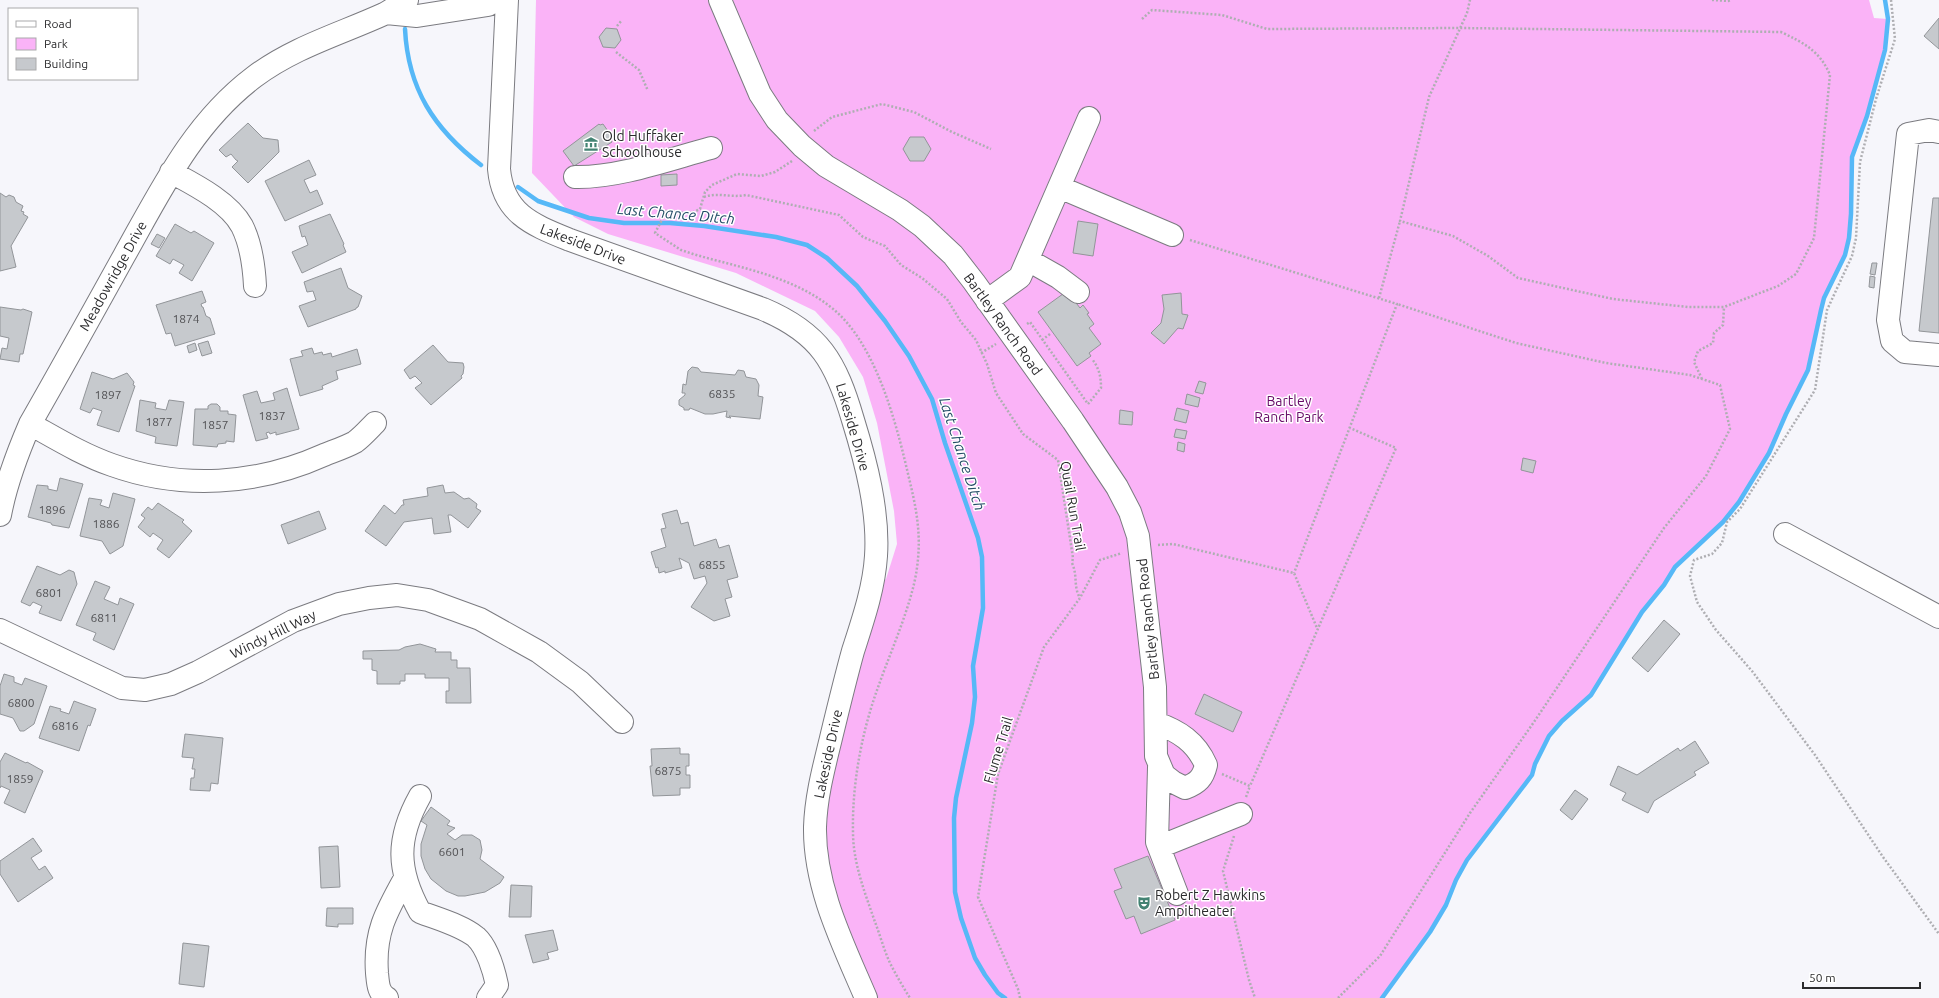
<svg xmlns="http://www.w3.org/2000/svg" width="1939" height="998" font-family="Ubuntu,sans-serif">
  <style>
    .green { fill: #fab3f7 }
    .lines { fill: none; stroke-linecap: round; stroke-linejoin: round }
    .stream { stroke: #56b8f7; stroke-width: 4.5 }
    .building { fill: #c6c9cd; stroke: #929599 }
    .minor-casing { stroke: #7b7b80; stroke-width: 24 }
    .path { stroke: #aeaeb2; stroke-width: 2.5; stroke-dasharray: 2 2; stroke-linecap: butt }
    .minor { stroke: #fff; stroke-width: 22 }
    .labels { text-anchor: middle; stroke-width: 3; stroke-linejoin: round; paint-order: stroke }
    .number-label { font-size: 12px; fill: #525255 }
    .poi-label { font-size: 14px; fill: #2b2b2d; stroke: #fff; text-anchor: start }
    .street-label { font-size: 14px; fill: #2b2b2d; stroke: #fff }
    .park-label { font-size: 14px; fill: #670967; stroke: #fff }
    .water-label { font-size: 15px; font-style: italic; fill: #244c67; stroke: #fff }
  </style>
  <rect width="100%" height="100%" fill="#f6f6fb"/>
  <!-- green -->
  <path class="green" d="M536 0H1869L1874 18 1888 19 1885 50 1879 74 1867 116 1852 157 1851 214 1849 238 1845 255 1824 298 1821 310 1808 370 1786 414 1769 453 1739 502 1723 522 1675 567 1664 585 1642 612 1591 695 1562 721 1549 736 1535 764 1532 775 1467 860 1456 880 1446 905 1430 932 1382 998H869L838 926 818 828 874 588 886 579 897 544 894 511 877 423 863 377 839 337 815 311 736 273 608 234 574 217 532 173Z"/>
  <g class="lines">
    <!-- stream -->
    <path class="stream" d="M405 29C408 89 434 129 481 165
      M518 187 538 201 589 218 624 223H670L704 226 776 237 807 245 827 258 857 286 885 321 909 356 932 399 945 443 978 538 982 557 983 608 973 666 975 697 972 723 956 798 954 818 955 892 961 918 975 958 985 975 998 993 1005 998
      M1382 998 1430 932 1446 905 1456 880 1467 860 1532 775 1535 764 1549 736 1562 721 1591 695 1642 612 1664 585 1675 567 1723 522 1739 502 1769 453 1786 414 1808 370 1821 310 1824 298 1845 255 1849 238 1851 214 1852 157 1867 116 1885 50 1888 19 1885 0"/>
  </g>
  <!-- building -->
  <path class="building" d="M1939 18V49L1924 36Z
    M606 28 617 29 621 40 615 48 603 47 599 37Z
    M248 123 263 138 278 140 279 152 248 183 232 167 238 161 236 160 231 154 226 157 219 150Z
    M599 124 600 125 603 124 613 138 611 140 612 142 574 166 563 151Z
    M910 137H924L931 149 924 161H910L903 149Z
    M309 160 316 175 304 180 310 193 317 190 323 204 285 221 265 181Z
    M677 174V185L661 186V175Z
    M0 193 6 197 9 195 14 197 16 202 23 206 21 211 24 212 23 214 28 217 11 246 16 267 0 271Z
    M1933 198H1939V333L1919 331Z
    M330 214 344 244 343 245 346 252 302 273 292 252 308 245 305 236 302 237 299 226Z
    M1078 221 1098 224 1093 256 1073 253Z
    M175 224 191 233 194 231 214 243 192 281 179 273 184 265 173 259 170 264 156 256Z
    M157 234 165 238 159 248 151 244Z
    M1872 263H1877L1875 275 1870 274Z
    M341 268 348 288 362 296 358 307 356 308V309L308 327 299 306 316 300 313 291 307 292 304 282Z
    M1870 276 1875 277 1874 288 1869 287Z
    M202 291 206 302 201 304 202 307H203L206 316 210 318 215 334 175 346 171 333 166 334 156 305Z
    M1067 291 1080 308 1083 305 1089 313 1087 314 1094 324 1089 328 1101 344 1089 353 1091 356 1077 366 1038 312Z
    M1181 293 1182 314 1188 315 1183 329 1178 328 1164 344 1151 333 1161 323 1164 309 1162 295Z
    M0 307 21 310 23 309 32 312 23 354H20L19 362 0 359 2 348 7 349 9 338 0 336Z
    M208 341 212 353 202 356 198 344Z
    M195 343 197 350 189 353 187 346Z
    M433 345 448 362 463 363 464 367 463 374 461 376 462 378 431 405 415 388 422 383 415 376 410 379 404 370Z
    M312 348 314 354 322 352 323 355 331 353 332 357 357 349 361 364 336 371 338 379 322 386 323 389 300 396 290 359 303 356 301 351Z
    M692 367 698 368 701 372 735 375 738 370 744 371 746 377 756 379 759 385 758 396 763 397 760 419 729 416 731 418 726 417 727 411 713 414H705L690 408 689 410H684V408L679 405V400L685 395V393H682L683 384 686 385 688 371Z
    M92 372 113 379 127 373 134 382 133 385 135 386 119 432 97 425 102 411 93 408 90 413 80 409Z
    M1199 381 1206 383 1203 394 1195 392Z
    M287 388 299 429 276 435V432L270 434 269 432 266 433 268 438 256 441 243 395 257 391 261 403 275 400 273 393Z
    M1187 394 1200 398 1198 407 1185 404Z
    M140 400 156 403 155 408 166 410 169 400 184 402 177 446 155 443 156 437 136 431Z
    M211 404H217L220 407V411H228V414L236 415 234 442 226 441V443L218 444 217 447 193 445 195 409H208V406Z
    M1177 408 1189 411 1186 423 1174 420Z
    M1120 410 1133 412 1132 425 1119 424Z
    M1176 429 1187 431 1185 439 1174 437Z
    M1178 442 1185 444 1184 452 1177 450Z
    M1523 458 1536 461 1533 473 1521 470Z
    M60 478 83 484 69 528 52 525 51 523 28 517 37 485 48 486V489L57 491Z
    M443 485 445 493 454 492 464 499 469 498 477 504 476 508 481 511 468 528 451 515H448L451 532 434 534 432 518 404 522 386 546 365 531 384 505 395 514 402 505H404L403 500 428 496 427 488Z
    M113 493 135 499 123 546 110 554 102 541 80 536 89 498 102 500 100 505 109 508Z
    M158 503 184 520 182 522 192 531 169 558 157 549 163 540 153 533 150 537 138 527 145 518 141 515 148 507 152 510Z
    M677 510 681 524 688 522 694 546 716 539 719 548 729 545 738 577 727 580 732 597 725 599 730 616 714 621 691 607 707 583 705 576 694 579 689 563 679 558 682 568 665 573V571L659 573 658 567 656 568 651 552 666 547 661 529 666 528 662 514Z
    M319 511 326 529 288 544 281 525Z
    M37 566 60 575 69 570 74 572 77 584 61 621 39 613 42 606 33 602 30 606 21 602Z
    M95 581 110 587 104 599 118 605 120 598 134 604 114 650 93 640 96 633 76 625Z
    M1664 620 1680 634 1648 672 1632 658Z
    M420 644 436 649 435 652H451V660H457V668H470L471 703H446V691H449V678H425V674H405V681H400V684H377V671L372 670V659H363V651L399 650 405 647Z
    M4 674 14 677V682L22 685 25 678 47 686 34 724 24 731H20L13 718 0 714V686Z
    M1204 694 1242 712 1233 732 1195 714Z
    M74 701 96 709 90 726 88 725 79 751 39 738 50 706 61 709 60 711 69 714Z
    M185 734 223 738 218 784 211 783 210 791 190 790 191 778H194L195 769H192L194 758 182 757Z
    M1695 741 1709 763 1694 772 1696 775 1654 801 1648 813 1622 800 1626 793 1610 785 1618 766 1637 775 1678 748 1680 751Z
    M680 748V754H689V766H686V775H690V788H680V795L653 796 650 766H652L651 749Z
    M5 753 26 763 27 762 43 771 25 813 4 803 10 790 1 786 0 788V762Z
    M1575 790 1588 799 1572 820 1560 810Z
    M431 807 450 821 447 825 455 828 447 834 455 840 462 835H472L480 840 482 850 480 859 504 877 500 883 485 892 465 896H458L446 891 431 879 425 869 421 856V844L427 825 421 821Z
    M33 838 42 851 31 858 39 870 45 866 53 878 18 902 0 874V861Z
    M338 846 340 887 321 888 319 847Z
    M1148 856 1175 920 1141 934 1134 916 1126 919 1114 891 1122 888 1114 869Z
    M511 885 532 886 531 917H509Z
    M327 908H353V924H338V927L326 926Z
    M553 930 558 950 547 953 549 959 533 963 525 935Z
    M183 943 209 946 204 987 179 984Z"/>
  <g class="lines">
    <defs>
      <path id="minor" d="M507 0 499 169C503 214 533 225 570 240L763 309C820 333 836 362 853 420 866 462 879 512 876 556 874 588 863 620 853 651 845 680 838 709 831 738 824 767 816 796 815 827 814 887 843 944 866 998
        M720 0 760 94 777 120 802 146 826 166 900 210 922 226 953 255 974 282 1073 421 1117 487 1130 512 1138 536 1155 687 1156 756 1164 775 1173 782 1185 788C1198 783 1203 778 1206 765 1196 742 1179 731 1156 723
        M386 13 417 16 488 5 494 0
        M1939 132 1929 130 1908 134 1888 320 1892 341 1905 352 1939 355
        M171 172C195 185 229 202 242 226 251 244 254 266 255 286
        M575 177C618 178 670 159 711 148
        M1059 187 1172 235
        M1028 260 1058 277 1078 292
        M987 301 1020 277 1089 118
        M30 424C57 439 83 455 112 465 182 490 257 485 324 455 334 451 346 447 355 442 362 437 369 429 375 423
        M0 515C6 483 17 454 30 424 62 368 93 312 124 256 161 190 193 123 254 77 294 47 340 34 384 14 392 10 399 4 407 0
        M1785 534 1939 617
        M0 630 122 688 145 690 171 684 198 672 293 621 339 604 369 598 397 595 428 600 480 619 539 652 580 682 622 722
        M1159 767 1157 842 1177 894
        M420 796C396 839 397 870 420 912 438 919 461 925 476 937 487 947 494 971 497 985L488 998
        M1159 847 1241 814
        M387 998C378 993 378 983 377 973 374 933 386 912 405 878"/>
    </defs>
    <!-- minor casing -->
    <use href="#minor" class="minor-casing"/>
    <!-- path -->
    <path class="path" d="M1712 0 1728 1 1731 0
      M1891 0 1895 39 1876 99 1860 162 1856 238 1852 256 1827 310 1815 390 1740 509 1727 522 1722 543 1712 554 1694 560 1690 576 1697 602 1716 630 1752 671 1815 755 1883 857 1939 934
      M1142 19 1152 10 1222 15 1267 29 1459 28 1781 32C1804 43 1820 51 1830 75L1814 238 1796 274 1778 286 1724 307H1688L1613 299 1518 278 1488 256 1453 236 1400 221 1429 97 1467 13 1470 0
      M617 26 622 20
      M616 52 639 70 648 91
      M814 131 832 117 882 104 914 112 952 132 991 149
      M792 161 775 172 761 176 737 174 712 185 705 192 700 209 694 212 684 213 667 210 655 233 681 250 693 254C741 268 792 276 832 308 873 341 893 412 905 461 910 483 916 504 918 527 920 546 918 569 913 588 904 623 888 658 876 693 861 736 852 786 853 832 853 863 865 893 875 922 880 935 884 950 890 963 896 975 903 987 910 998
      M704 197C718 192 731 198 746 195L839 215 863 237 885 246 901 265 922 278 947 299 961 322 976 340 987 364 996 393 1023 434 1058 460 1073 558 1072 563C1078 576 1073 586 1080 598
      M1190 240 1397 304 1294 573
      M1379 298 1400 221
      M1027 324 1030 322 1088 404
      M1042 340 1050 334
      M981 353 996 344
      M1702 379 1694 362 1698 351 1713 343 1714 333 1723 325 1724 307
      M1088 404 1101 388C1101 376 1099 368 1092 359
      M1158 545 1173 544 1294 573 1317 628
      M1222 774 1250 786 1396 448 1350 428
      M1246 797 1250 786
      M1234 836 1223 871 1249 980 1255 998
      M1020 998 1018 989 978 897 998 774 1044 647 1080 598 1100 560 1122 553
      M1338 998 1380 956 1470 813 1534 722 1664 528 1706 476 1730 429 1720 385 1690 375 1606 363 1516 343 1397 304"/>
    <!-- minor -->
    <use href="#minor" class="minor"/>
  </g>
  <!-- icons -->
  <defs>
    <symbol id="museum-bare" viewBox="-9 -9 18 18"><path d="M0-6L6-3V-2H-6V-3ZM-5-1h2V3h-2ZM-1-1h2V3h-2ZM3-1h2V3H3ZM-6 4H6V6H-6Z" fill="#438373" stroke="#fff" stroke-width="2.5" paint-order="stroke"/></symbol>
    <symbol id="theatre-bare" viewBox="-9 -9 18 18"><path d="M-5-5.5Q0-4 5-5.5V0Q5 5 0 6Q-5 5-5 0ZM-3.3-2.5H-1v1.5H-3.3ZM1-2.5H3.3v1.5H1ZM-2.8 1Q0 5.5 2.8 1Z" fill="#438373" stroke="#fff" stroke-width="2.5" paint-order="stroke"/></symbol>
  </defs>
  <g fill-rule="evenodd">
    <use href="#museum-bare" x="581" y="134" width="20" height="20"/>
    <use href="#theatre-bare" x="1134" y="893" width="20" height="20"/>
  </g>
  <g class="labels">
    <!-- number labels -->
    <g class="number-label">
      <text x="186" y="323">1874</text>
      <text x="722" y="398">6835</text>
      <text x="108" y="399">1897</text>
      <text x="272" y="420">1837</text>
      <text x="159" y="426">1877</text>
      <text x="215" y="429">1857</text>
      <text x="52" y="514">1896</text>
      <text x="106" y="528">1886</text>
      <text x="712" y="569">6855</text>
      <text x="49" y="597">6801</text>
      <text x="104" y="622">6811</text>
      <text x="21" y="707">6800</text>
      <text x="65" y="730">6816</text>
      <text x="668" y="775">6875</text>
      <text x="20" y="783">1859</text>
      <text x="452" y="856">6601</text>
    </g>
    <!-- poi labels -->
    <g class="poi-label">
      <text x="602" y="141">Old Huffaker<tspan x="602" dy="16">Schoolhouse</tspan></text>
      <text x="1155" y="900">Robert Z Hawkins<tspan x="1155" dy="16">Ampitheater</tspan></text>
    </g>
    <!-- street labels -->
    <g class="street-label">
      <text transform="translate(583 244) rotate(21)" y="5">Lakeside Drive</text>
      <text transform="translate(113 276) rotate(-61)" y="5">Meadowridge Drive</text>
      <text transform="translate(1003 324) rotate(54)" y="5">Bartley Ranch Road</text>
      <text transform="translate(853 427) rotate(74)" y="5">Lakeside Drive</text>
      <text transform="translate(1073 506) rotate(80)" y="5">Quail Run Trail</text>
      <text transform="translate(1148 619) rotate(-96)" y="5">Bartley Ranch Road</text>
      <text transform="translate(273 634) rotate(-26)" y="5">Windy Hill Way</text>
      <text transform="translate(998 750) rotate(-73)" y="5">Flume Trail</text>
      <text transform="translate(828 754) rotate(-78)" y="5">Lakeside Drive</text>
    </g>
    <!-- park labels -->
    <g class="park-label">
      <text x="1289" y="406">Bartley<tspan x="1289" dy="16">Ranch Park</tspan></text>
    </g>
    <!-- water labels -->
    <g class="water-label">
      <text transform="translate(676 214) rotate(5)" y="5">Last Chance Ditch</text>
      <text transform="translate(962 454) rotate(72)" y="5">Last Chance Ditch</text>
    </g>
  </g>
  <!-- legend -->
  <rect x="8" y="8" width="130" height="72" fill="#ffffff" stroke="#aaaaab"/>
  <rect x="16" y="21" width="20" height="6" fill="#ffffff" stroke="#aaaaab"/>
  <text x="44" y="28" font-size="12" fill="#2b2b2d">Road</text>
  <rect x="16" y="38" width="20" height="12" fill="#fab3f7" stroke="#aaaaab"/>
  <text x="44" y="48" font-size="12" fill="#2b2b2d">Park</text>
  <rect x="16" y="58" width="20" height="12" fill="#c6c9cd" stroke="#aaaaab"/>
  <text x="44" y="68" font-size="12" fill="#2b2b2d">Building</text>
  <!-- scale -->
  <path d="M1803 982v6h117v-6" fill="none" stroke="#2b2b2d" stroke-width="2"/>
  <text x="1809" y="982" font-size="12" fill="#2b2b2d" stroke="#ffffff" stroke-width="3" paint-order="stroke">50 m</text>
</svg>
